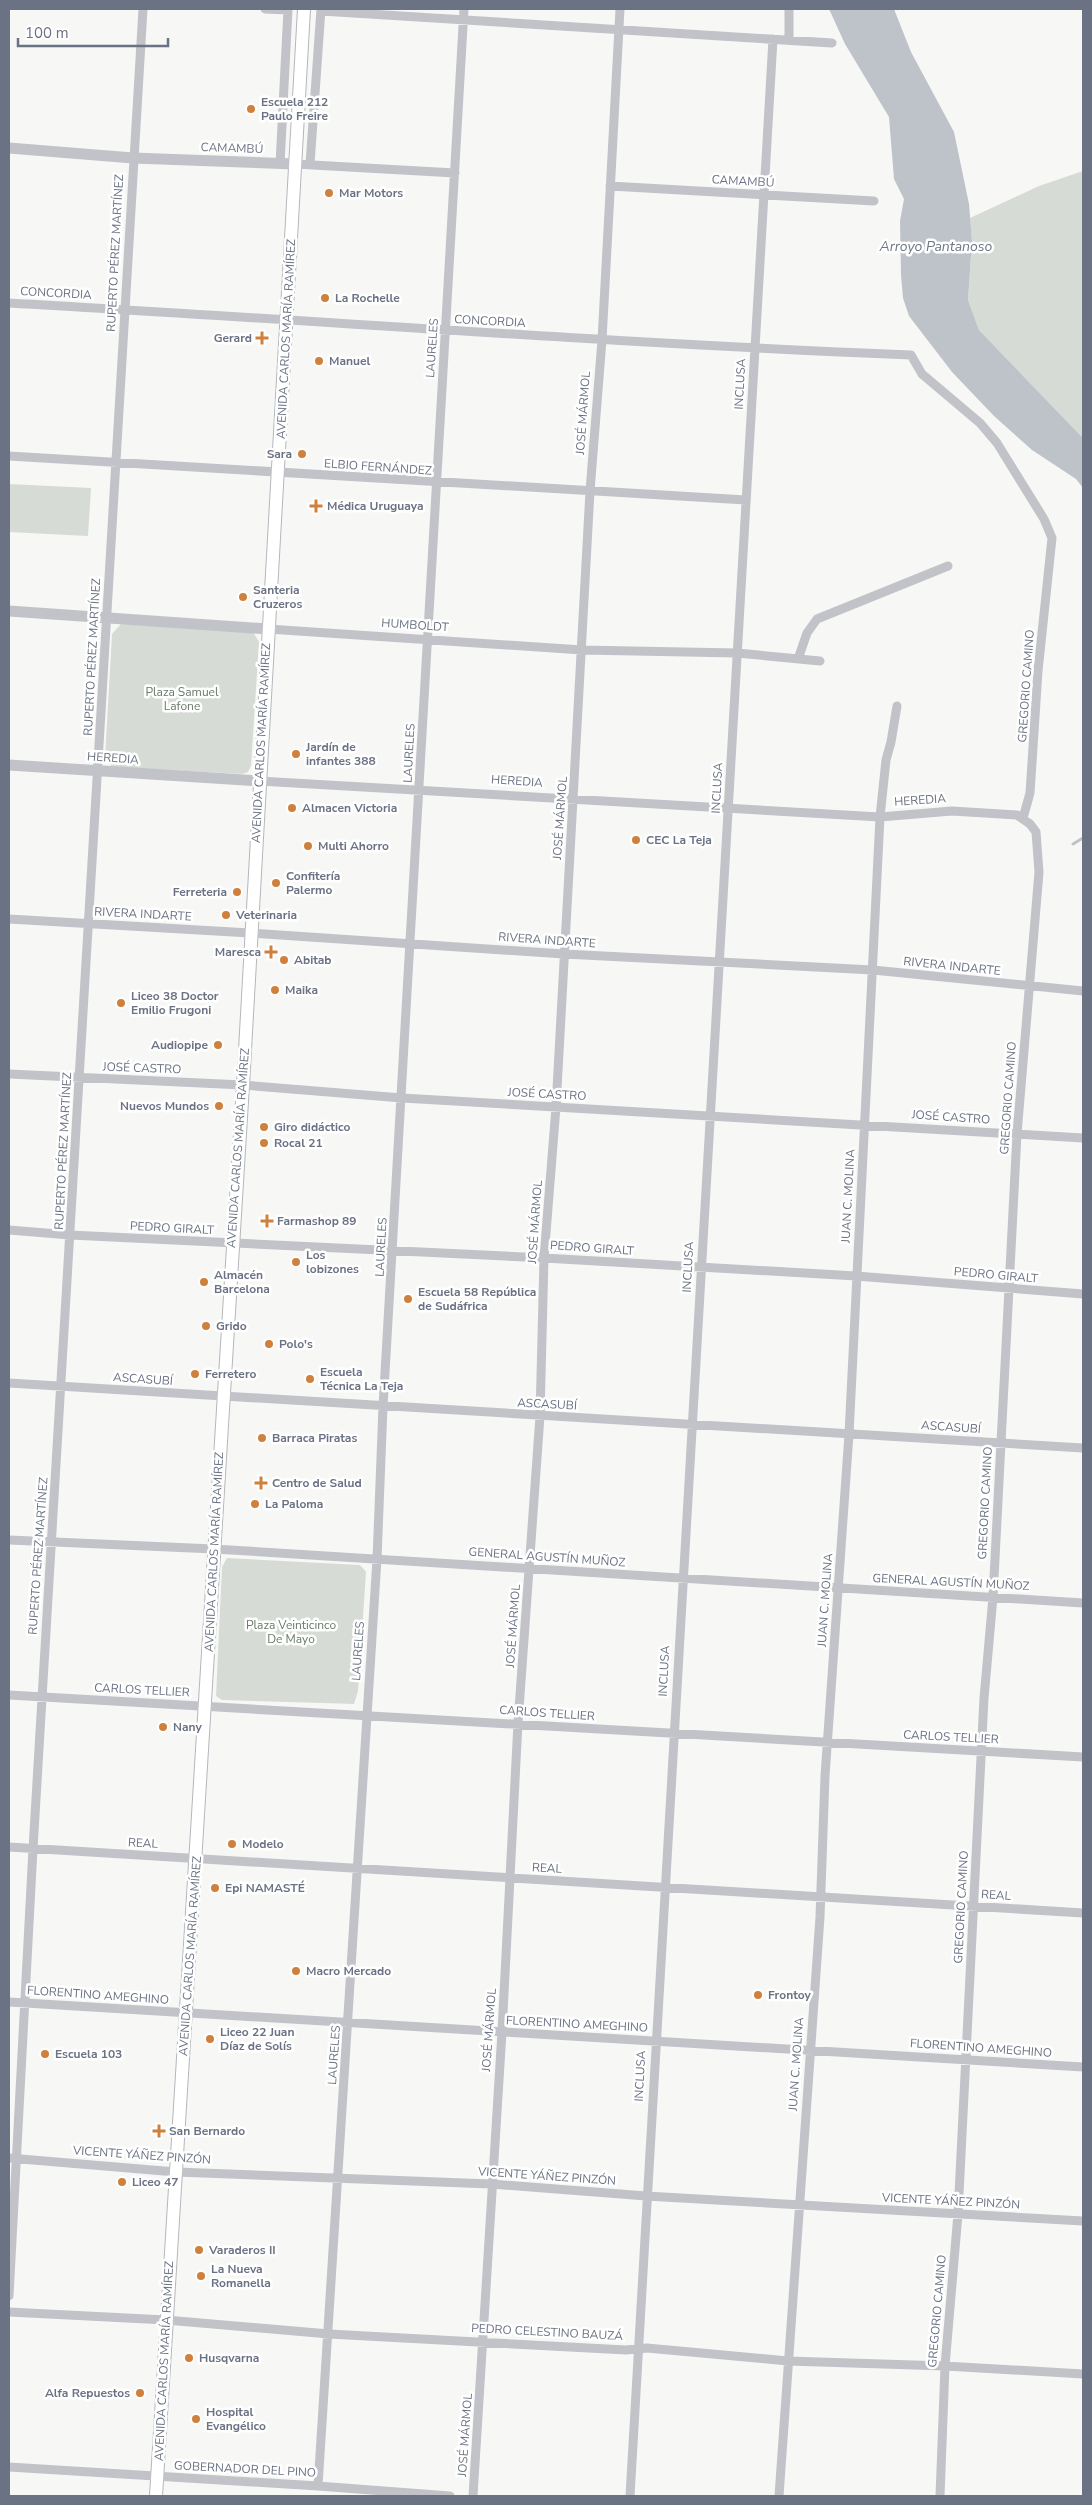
<svg xmlns="http://www.w3.org/2000/svg" width="1092" height="2505" font-family="'Nunito Sans',sans-serif">
  <style>
    .green { fill: #d6dcd5 }
    .water { fill: #bec3ca }
    .lines { fill: none; stroke-linecap: round; stroke-linejoin: round }
    .stream { stroke: #bec3ca; stroke-width: 3 }
    .secondary-casing { stroke: #b4b7bc; stroke-width: 14 }
    .minor { stroke: #c1c3c8; stroke-width: 9 }
    .tertiary { stroke: #c1c3c8; stroke-width: 11 }
    .secondary { stroke: #fff; stroke-width: 12 }
    .poi-dot { fill: #d0803d; stroke: #fff; stroke-width: 2 }
    .labels { text-anchor: middle; stroke-width: 5; stroke-linejoin: round; paint-order: stroke }
    .poi-label { font-size: 12px; font-weight: bold; fill: #6a7283; stroke: #fff; text-anchor: start }
    .street-label { font-size: 12px; fill: #6a7283; stroke: #fff }
    .park-label { font-size: 12px; fill: #687b69; stroke: #fff }
    .water-label { font-size: 14px; font-style: italic; fill: #6b7885; stroke: #fff }
  </style>
  <rect width="100%" height="100%" fill="#f7f8f5"/>
  <!-- green -->
  <path class="green" d="M1083 171V438L979 330 968 300 972 241 970 218 1039 186Z
    M9 484 91 488 88 536 9 532Z
    M121 624 253 632 259 642 251 766 248 772 242 774 112 767 105 758 112 634Z
    M227 1558 360 1565 366 1572 358 1691 354 1704 222 1700 216 1696 222 1567Z"/>
  <!-- water -->
  <path class="water" d="M829 9H894L911 52 954 132 969 204 972 241 968 300 979 330 1083 438V488L1076 479 1032 450 994 416 952 372 909 316 903 298 901 275 900 221 904 199 894 179 889 117 845 44Z"/>
  <g class="lines">
    <!-- stream -->
    <path class="stream" d="M1073 844 1083 838"/>
    <defs>
      <path id="secondary" d="M156 2496 243 1085 304 9"/>
    </defs>
    <!-- secondary casing -->
    <use href="#secondary" class="secondary-casing"/>
    <!-- minor -->
    <path class="minor" d="M265 9 288 10
      M789 9V40
      M321 11 832 43
      M280 164 288 9
      M295 164 455 173
      M310 164 321 9
      M610 186 874 201
      M9 303C310 320 610 343 911 355L922 374 980 423 997 443 1044 519 1052 538 1038 671 1030 793 1023 818
      M9 456 746 500
      M268 629 582 650 737 653 820 661
      M798 659 807 633 817 619 948 566
      M259 781 880 817 952 811 1017 815 1030 824 1036 832 1039 872 1017 1134 993 1597 984 1698 958 2214 945 2366 940 2496
      M9 919 250 933 564 954 873 970 1083 991
      M9 1074 243 1085 402 1098 1083 1138
      M9 1230 70 1235 544 1258 856 1276 1083 1294
      M9 1383 1083 1448
      M9 1540 214 1549 1083 1603
      M9 1695 1083 1757
      M9 1847 1083 1913
      M9 2002 1083 2067
      M9 2158 176 2172 491 2184 646 2196 1083 2221
      M9 2296 33 1849 143 9
      M9 2312 166 2320 329 2334 626 2350 647 2348 788 2361 945 2366 1083 2374
      M9 2467 318 2486 450 2496
      M318 2486 377 1559 383 1407 464 9
      M473 2496 502 2032 518 1723 540 1416 544 1258 556 1107 590 491 602 340 620 9
      M630 2496 773 39
      M779 2496 820 1917 825 1776 849 1434 880 817 886 760 891 742 897 706"/>
    <!-- tertiary -->
    <path class="tertiary" d="M9 148 133 158 295 164
      M9 611 268 629
      M9 765 259 781"/>
    <!-- secondary -->
    <use href="#secondary" class="secondary"/>
  </g>
  <!-- markers -->
  <g class="poi-dot">
    <circle cx="251" cy="109" r="5"/>
    <circle cx="329" cy="193" r="5"/>
    <circle cx="325" cy="298" r="5"/>
    <path d="M259.5 330.5h5v5h5v5h-5v5h-5v-5h-5v-5h5z"/>
    <circle cx="319" cy="361" r="5"/>
    <circle cx="302" cy="454" r="5"/>
    <path d="M313.5 498.5h5v5h5v5h-5v5h-5v-5h-5v-5h5z"/>
    <circle cx="243" cy="597" r="5"/>
    <circle cx="296" cy="754" r="5"/>
    <circle cx="292" cy="808" r="5"/>
    <circle cx="636" cy="840" r="5"/>
    <circle cx="308" cy="846" r="5"/>
    <circle cx="276" cy="883" r="5"/>
    <circle cx="237" cy="892" r="5"/>
    <circle cx="226" cy="915" r="5"/>
    <path d="M268.5 944.5h5v5h5v5h-5v5h-5v-5h-5v-5h5z"/>
    <circle cx="284" cy="960" r="5"/>
    <circle cx="275" cy="990" r="5"/>
    <circle cx="121" cy="1003" r="5"/>
    <circle cx="218" cy="1045" r="5"/>
    <circle cx="219" cy="1106" r="5"/>
    <circle cx="264" cy="1127" r="5"/>
    <circle cx="264" cy="1143" r="5"/>
    <path d="M264.5 1213.5h5v5h5v5h-5v5h-5v-5h-5v-5h5z"/>
    <circle cx="296" cy="1262" r="5"/>
    <circle cx="204" cy="1282" r="5"/>
    <circle cx="408" cy="1299" r="5"/>
    <circle cx="206" cy="1326" r="5"/>
    <circle cx="269" cy="1344" r="5"/>
    <circle cx="195" cy="1374" r="5"/>
    <circle cx="310" cy="1379" r="5"/>
    <circle cx="262" cy="1438" r="5"/>
    <path d="M258.5 1475.5h5v5h5v5h-5v5h-5v-5h-5v-5h5z"/>
    <circle cx="255" cy="1504" r="5"/>
    <circle cx="163" cy="1727" r="5"/>
    <circle cx="232" cy="1844" r="5"/>
    <circle cx="215" cy="1888" r="5"/>
    <circle cx="296" cy="1971" r="5"/>
    <circle cx="758" cy="1995" r="5"/>
    <circle cx="210" cy="2039" r="5"/>
    <circle cx="45" cy="2054" r="5"/>
    <path d="M156.5 2123.5h5v5h5v5h-5v5h-5v-5h-5v-5h5z"/>
    <circle cx="122" cy="2182" r="5"/>
    <circle cx="199" cy="2250" r="5"/>
    <circle cx="201" cy="2276" r="5"/>
    <circle cx="189" cy="2358" r="5"/>
    <circle cx="140" cy="2393" r="5"/>
    <circle cx="196" cy="2419" r="5"/>
  </g>
  <g class="labels">
    <!-- poi labels -->
    <g class="poi-label">
      <text x="261" y="106">Escuela 212<tspan x="261" dy="14">Paulo Freire</tspan></text>
      <text x="339" y="197">Mar Motors</text>
      <text x="335" y="302">La Rochelle</text>
      <text x="252" y="342" text-anchor="end">Gerard</text>
      <text x="329" y="365">Manuel</text>
      <text x="292" y="458" text-anchor="end">Sara</text>
      <text x="327" y="510">Médica Uruguaya</text>
      <text x="253" y="594">Santeria<tspan x="253" dy="14">Cruzeros</tspan></text>
      <text x="306" y="751">Jardín de<tspan x="306" dy="14">infantes 388</tspan></text>
      <text x="302" y="812">Almacen Victoria</text>
      <text x="646" y="844">CEC La Teja</text>
      <text x="318" y="850">Multi Ahorro</text>
      <text x="286" y="880">Confitería<tspan x="286" dy="14">Palermo</tspan></text>
      <text x="227" y="896" text-anchor="end">Ferreteria</text>
      <text x="236" y="919">Veterinaria</text>
      <text x="261" y="956" text-anchor="end">Maresca</text>
      <text x="294" y="964">Abitab</text>
      <text x="285" y="994">Maika</text>
      <text x="131" y="1000">Liceo 38 Doctor<tspan x="131" dy="14">Emilio Frugoni</tspan></text>
      <text x="208" y="1049" text-anchor="end">Audiopipe</text>
      <text x="209" y="1110" text-anchor="end">Nuevos Mundos</text>
      <text x="274" y="1131">Giro didáctico</text>
      <text x="274" y="1147">Rocal 21</text>
      <text x="277" y="1225">Farmashop 89</text>
      <text x="306" y="1259">Los<tspan x="306" dy="14">lobizones</tspan></text>
      <text x="214" y="1279">Almacén<tspan x="214" dy="14">Barcelona</tspan></text>
      <text x="418" y="1296">Escuela 58 República<tspan x="418" dy="14">de Sudáfrica</tspan></text>
      <text x="216" y="1330">Grido</text>
      <text x="279" y="1348">Polo's</text>
      <text x="320" y="1376">Escuela<tspan x="320" dy="14">Técnica La Teja</tspan></text>
      <text x="205" y="1378">Ferretero</text>
      <text x="272" y="1442">Barraca Piratas</text>
      <text x="272" y="1487">Centro de Salud</text>
      <text x="265" y="1508">La Paloma</text>
      <text x="173" y="1731">Nany</text>
      <text x="242" y="1848">Modelo</text>
      <text x="225" y="1892">Epi NAMASTÉ</text>
      <text x="306" y="1975">Macro Mercado</text>
      <text x="768" y="1999">Frontoy</text>
      <text x="220" y="2036">Liceo 22 Juan<tspan x="220" dy="14">Díaz de Solís</tspan></text>
      <text x="55" y="2058">Escuela 103</text>
      <text x="169" y="2135">San Bernardo</text>
      <text x="132" y="2186">Liceo 47</text>
      <text x="209" y="2254">Varaderos II</text>
      <text x="211" y="2273">La Nueva<tspan x="211" dy="14">Romanella</tspan></text>
      <text x="199" y="2362">Husqvarna</text>
      <text x="130" y="2397" text-anchor="end">Alfa Repuestos</text>
      <text x="206" y="2416">Hospital<tspan x="206" dy="14">Evangélico</tspan></text>
    </g>
    <!-- street labels -->
    <g class="street-label">
      <text transform="translate(232 148) rotate(2)" y="4">CAMAMBÚ</text>
      <text transform="translate(743 181) rotate(3)" y="4">CAMAMBÚ</text>
      <text transform="translate(115 253) rotate(-87)" y="4">RUPERTO PÉREZ MARTÍNEZ</text>
      <text transform="translate(56 293) rotate(3)" y="4">CONCORDIA</text>
      <text transform="translate(490 321) rotate(3)" y="4">CONCORDIA</text>
      <text transform="translate(286 339) rotate(-87)" y="4">AVENIDA CARLOS MARÍA RAMÍREZ</text>
      <text transform="translate(432 348) rotate(-86)" y="4">LAURELES</text>
      <text transform="translate(740 384) rotate(-87)" y="4">INCLUSA</text>
      <text transform="translate(583 413) rotate(-86)" y="4">JOSÉ MÁRMOL</text>
      <text transform="translate(378 467) rotate(4)" y="4">ELBIO FERNÁNDEZ</text>
      <text transform="translate(415 625) rotate(4)" y="4">HUMBOLDT</text>
      <text transform="translate(92 657) rotate(-87)" y="4">RUPERTO PÉREZ MARTÍNEZ</text>
      <text transform="translate(1026 686) rotate(-86)" y="4">GREGORIO CAMINO</text>
      <text transform="translate(261 743) rotate(-87)" y="4">AVENIDA CARLOS MARÍA RAMÍREZ</text>
      <text transform="translate(409 753) rotate(-87)" y="4">LAURELES</text>
      <text transform="translate(113 758) rotate(4)" y="4">HEREDIA</text>
      <text transform="translate(517 781) rotate(4)" y="4">HEREDIA</text>
      <text transform="translate(717 788) rotate(-87)" y="4">INCLUSA</text>
      <text transform="translate(920 800) rotate(-4)" y="4">HEREDIA</text>
      <text transform="translate(560 818) rotate(-86)" y="4">JOSÉ MÁRMOL</text>
      <text transform="translate(143 914) rotate(3)" y="4">RIVERA INDARTE</text>
      <text transform="translate(547 940) rotate(4)" y="4">RIVERA INDARTE</text>
      <text transform="translate(952 966) rotate(6)" y="4">RIVERA INDARTE</text>
      <text transform="translate(142 1068) rotate(2)" y="4">JOSÉ CASTRO</text>
      <text transform="translate(547 1094) rotate(3)" y="4">JOSÉ CASTRO</text>
      <text transform="translate(1008 1098) rotate(-86)" y="4">GREGORIO CAMINO</text>
      <text transform="translate(951 1117) rotate(4)" y="4">JOSÉ CASTRO</text>
      <text transform="translate(238 1148) rotate(-86)" y="4">AVENIDA CARLOS MARÍA RAMÍREZ</text>
      <text transform="translate(63 1151) rotate(-87)" y="4">RUPERTO PÉREZ MARTÍNEZ</text>
      <text transform="translate(848 1196) rotate(-87)" y="4">JUAN C. MOLINA</text>
      <text transform="translate(535 1222) rotate(-86)" y="4">JOSÉ MÁRMOL</text>
      <text transform="translate(172 1228) rotate(3)" y="4">PEDRO GIRALT</text>
      <text transform="translate(381 1247) rotate(-87)" y="4">LAURELES</text>
      <text transform="translate(592 1248) rotate(4)" y="4">PEDRO GIRALT</text>
      <text transform="translate(688 1267) rotate(-87)" y="4">INCLUSA</text>
      <text transform="translate(996 1275) rotate(5)" y="4">PEDRO GIRALT</text>
      <text transform="translate(143 1379) rotate(4)" y="4">ASCASUBÍ</text>
      <text transform="translate(547 1404) rotate(3)" y="4">ASCASUBÍ</text>
      <text transform="translate(951 1427) rotate(4)" y="4">ASCASUBÍ</text>
      <text transform="translate(985 1503) rotate(-87)" y="4">GREGORIO CAMINO</text>
      <text transform="translate(214 1552) rotate(-87)" y="4">AVENIDA CARLOS MARÍA RAMÍREZ</text>
      <text transform="translate(38 1556) rotate(-86)" y="4">RUPERTO PÉREZ MARTÍNEZ</text>
      <text transform="translate(547 1557) rotate(4)" y="4">GENERAL AGUSTÍN MUÑOZ</text>
      <text transform="translate(951 1582) rotate(3)" y="4">GENERAL AGUSTÍN MUÑOZ</text>
      <text transform="translate(825 1600) rotate(-86)" y="4">JUAN C. MOLINA</text>
      <text transform="translate(513 1626) rotate(-86)" y="4">JOSÉ MÁRMOL</text>
      <text transform="translate(358 1651) rotate(-86)" y="4">LAURELES</text>
      <text transform="translate(664 1671) rotate(-87)" y="4">INCLUSA</text>
      <text transform="translate(142 1690) rotate(3)" y="4">CARLOS TELLIER</text>
      <text transform="translate(547 1713) rotate(4)" y="4">CARLOS TELLIER</text>
      <text transform="translate(951 1737) rotate(3)" y="4">CARLOS TELLIER</text>
      <text transform="translate(143 1843) rotate(3)" y="4">REAL</text>
      <text transform="translate(547 1868) rotate(3)" y="4">REAL</text>
      <text transform="translate(996 1895) rotate(4)" y="4">REAL</text>
      <text transform="translate(961 1907) rotate(-87)" y="4">GREGORIO CAMINO</text>
      <text transform="translate(190 1956) rotate(-86)" y="4">AVENIDA CARLOS MARÍA RAMÍREZ</text>
      <text transform="translate(98 1995) rotate(4)" y="4">FLORENTINO AMEGHINO</text>
      <text transform="translate(577 2024) rotate(3)" y="4">FLORENTINO AMEGHINO</text>
      <text transform="translate(489 2030) rotate(-86)" y="4">JOSÉ MÁRMOL</text>
      <text transform="translate(981 2048) rotate(4)" y="4">FLORENTINO AMEGHINO</text>
      <text transform="translate(334 2055) rotate(-86)" y="4">LAURELES</text>
      <text transform="translate(796 2064) rotate(-86)" y="4">JUAN C. MOLINA</text>
      <text transform="translate(640 2076) rotate(-87)" y="4">INCLUSA</text>
      <text transform="translate(142 2155) rotate(4)" y="4">VICENTE YÁÑEZ PINZÓN</text>
      <text transform="translate(547 2176) rotate(4)" y="4">VICENTE YÁÑEZ PINZÓN</text>
      <text transform="translate(951 2201) rotate(3)" y="4">VICENTE YÁÑEZ PINZÓN</text>
      <text transform="translate(937 2311) rotate(-85)" y="4">GREGORIO CAMINO</text>
      <text transform="translate(547 2332) rotate(3)" y="4">PEDRO CELESTINO BAUZÁ</text>
      <text transform="translate(164 2361) rotate(-87)" y="4">AVENIDA CARLOS MARÍA RAMÍREZ</text>
      <text transform="translate(465 2435) rotate(-86)" y="4">JOSÉ MÁRMOL</text>
      <text transform="translate(245 2469) rotate(3)" y="4">GOBERNADOR DEL PINO</text>
    </g>
    <!-- park labels -->
    <g class="park-label">
      <text x="182" y="696">Plaza Samuel<tspan x="182" dy="14">Lafone</tspan></text>
      <text x="291" y="1629">Plaza Veinticinco<tspan x="291" dy="14">De Mayo</tspan></text>
    </g>
    <!-- water labels -->
    <g class="water-label">
      <text x="936" y="251">Arroyo Pantanoso</text>
    </g>
  </g>
  <!-- border -->
  <rect width="1092" height="2505" fill="none" stroke="#6a7283" stroke-width="20"/>
  <!-- scale -->
  <path d="M18 38v8h150v-8" fill="none" stroke="#6a7283" stroke-width="2.5"/>
  <text x="25" y="38" font-size="15" fill="#6a7283" stroke="#ffffff" stroke-width="4" paint-order="stroke">100 m</text>
</svg>
